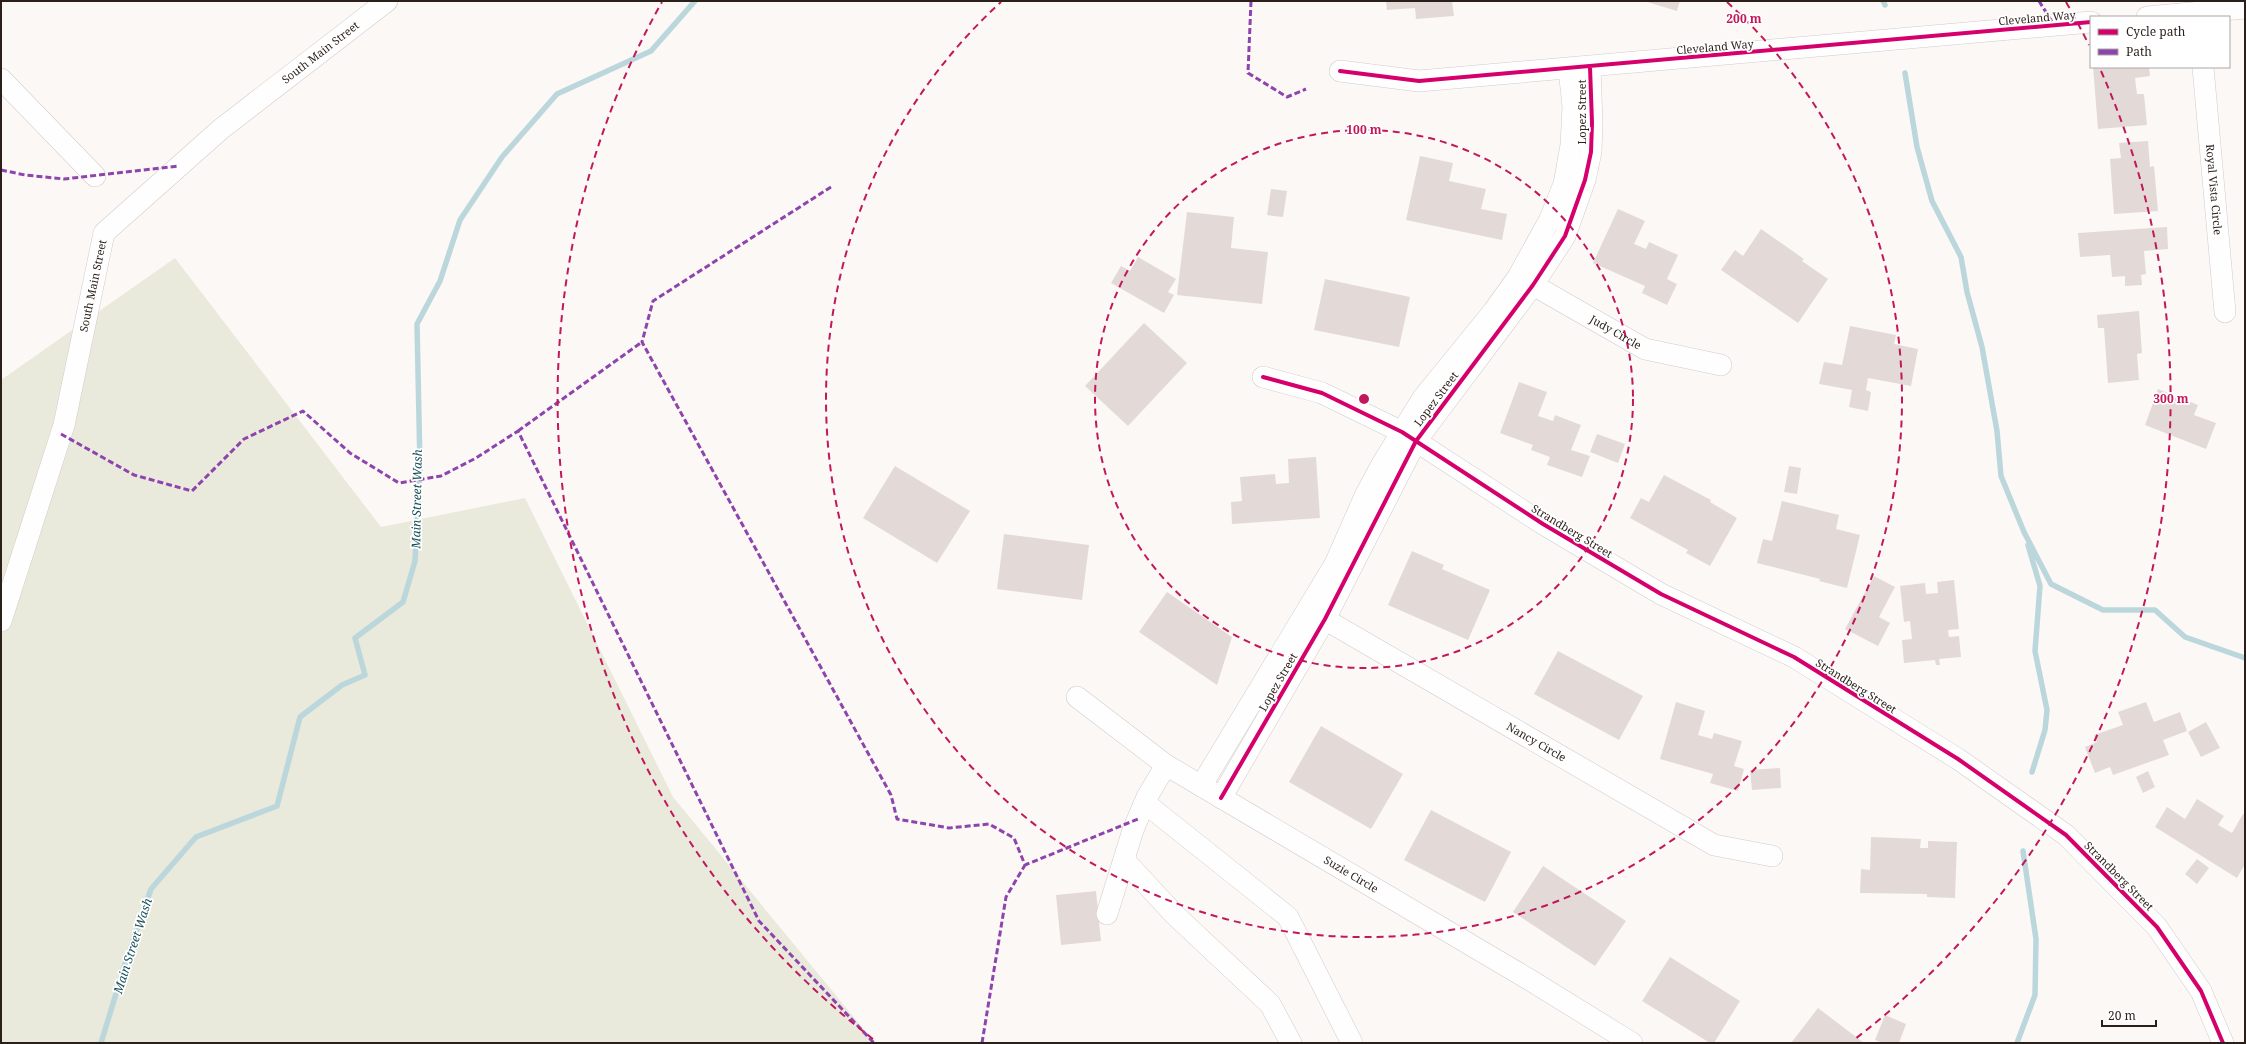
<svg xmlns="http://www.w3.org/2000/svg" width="2246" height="1044" font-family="'Noto Serif',serif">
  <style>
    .green { fill: #e9e9dc }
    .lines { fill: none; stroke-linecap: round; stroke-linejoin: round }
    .stream { stroke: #bcd7dc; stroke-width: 5.5 }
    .building { fill: #e3dad8 }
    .minor-casing { stroke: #d3cbc8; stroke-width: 22 }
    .minor { stroke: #fffefe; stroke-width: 21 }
    .quiet { stroke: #8e44ad; stroke-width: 3; stroke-dasharray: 6 3; stroke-linecap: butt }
    .cycleway-casing { stroke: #fff; stroke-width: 6 }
    .cycleway { stroke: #d6006c; stroke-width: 4 }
    .ring { fill: none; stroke: #c2185b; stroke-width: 2; stroke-dasharray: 7 5 }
    .labels { text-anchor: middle; stroke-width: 3.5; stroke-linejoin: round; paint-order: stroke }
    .street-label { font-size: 11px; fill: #2a1f19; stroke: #fff }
    .water-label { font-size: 12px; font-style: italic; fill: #164f59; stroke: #fff }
    .centre { fill: #c2185b; stroke: #fff; stroke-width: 2 }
    .ring-label { font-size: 12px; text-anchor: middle; font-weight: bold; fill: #c2185b; stroke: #fff; stroke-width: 3.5; stroke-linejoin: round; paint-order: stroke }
  </style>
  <rect width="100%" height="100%" fill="#fcf8f6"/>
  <!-- green -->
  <path class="green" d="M175 258 381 527 525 498 673 797 875 1043H1V380Z"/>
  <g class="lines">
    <!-- stream -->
    <path class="stream" d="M1883 1 1885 5
      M1905 73 1917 147 1932 201 1961 257 1967 292 1982 347 1997 431 2001 476 2024 532 2051 584 2103 610H2155L2185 637 2245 658
      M2028 545 2040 586 2035 651 2047 710 2045 730 2032 772
      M101 1043 125 964 151 889 196 837 277 806 300 717 342 685 365 675 355 638 403 602 415 561 420 466 417 324 440 281 460 220 502 157 557 94 651 51 695 1
      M2017 1043 2035 995 2036 939 2023 851"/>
  </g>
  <!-- building -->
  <path class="building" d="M1386 1H1452L1454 16 1416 19 1415 8 1387 10Z
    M1644 1H1680L1677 11Z
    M2093 67H2149L2150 76 2135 78 2137 94H2144L2147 125 2098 129Z
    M2148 141 2150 167 2154 166 2158 211 2114 214 2110 159 2121 158 2119 143Z
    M1420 156 1453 163 1449 181 1486 189 1481 209 1507 214 1502 240 1406 220Z
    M1271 189 1287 191 1283 217 1267 215Z
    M1618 209 1645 221 1634 244 1646 249 1649 242 1678 255 1667 279 1677 284 1667 305 1642 293 1645 286 1593 263Z
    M1187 212 1234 217 1231 248 1268 252 1262 304 1177 295Z
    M2167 227 2168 249 2144 251 2146 274 2141 275 2142 285 2125 286V276L2112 277 2110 255 2080 257 2078 233Z
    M1761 229 1804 259 1802 261 1828 279 1798 323 1721 270 1735 250 1743 256Z
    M1138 257 1176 279 1168 292 1174 295 1164 313 1111 283 1121 266 1130 271Z
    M1325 279 1410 297 1399 347 1314 330Z
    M2139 311 2142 353 2137 354 2139 380 2108 383 2104 328H2098L2097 315Z
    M1144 323 1187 363 1128 426 1085 386Z
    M1850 326 1896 335 1894 344 1918 349 1911 386 1868 378 1866 390 1871 392 1868 411 1849 407 1852 390 1819 384 1824 362 1842 365Z
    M1519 382 1547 392 1538 416 1553 421 1555 415 1581 425 1571 450 1590 456 1582 477 1547 465 1550 457 1531 450 1533 445 1500 433Z
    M2158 389 2198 405 2194 415 2216 423 2206 449 2145 425Z
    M1597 434 1625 444 1618 463 1590 452Z
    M1316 457 1320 518 1232 524 1231 502 1242 501 1240 477 1275 474 1276 484 1289 483 1288 459Z
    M895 466 970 511 937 563 863 518Z
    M1789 466 1801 468 1797 494 1784 492Z
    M1664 475 1711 500 1710 502 1737 518 1710 566 1686 553 1688 550 1630 518 1641 498 1649 502Z
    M1782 501 1839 515 1836 529 1860 535 1847 588 1819 581 1820 579 1757 563 1763 539 1772 541Z
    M1004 534 1089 545 1082 600 997 589Z
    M1412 551 1444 565 1442 569 1490 590 1468 640 1388 605Z
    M1874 576 1895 587 1879 617 1890 623 1878 646 1845 629Z
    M1954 580 1959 629 1948 630 1949 637 1959 636 1961 657 1939 659 1940 665H1936L1935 660 1904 663 1902 640 1912 639 1910 621 1904 622 1900 586 1925 583 1926 594 1938 593 1937 582Z
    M1167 592 1232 637 1217 685 1139 632Z
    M1558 651 1643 696 1619 740 1534 694Z
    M1676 702 1705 711 1698 735 1712 739 1714 733 1742 741 1734 766 1744 769 1738 791 1710 783 1713 774 1660 759Z
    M2146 702 2154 722 2180 712 2187 731 2163 740 2169 755 2113 775 2110 767 2095 773 2085 747 2097 742 2094 735 2123 725 2118 712Z
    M2206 722 2220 748 2201 757 2188 732Z
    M1321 726 1403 774 1371 829 1289 782Z
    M1780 768 1781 788 1752 790 1750 770Z
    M2148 771 2155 787 2143 793 2136 777Z
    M2197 799 2224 816 2218 825 2232 833 2243 814 2245 815V864L2237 878 2155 827 2167 807 2185 819Z
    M1431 810 1511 852 1485 902 1404 860Z
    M1871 837 1921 839 1920 848H1928V841L1957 842 1955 898 1927 897V894L1860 893 1861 869 1870 870Z
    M2197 859 2209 868 2197 884 2185 874Z
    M1543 866 1626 921 1595 966 1513 912Z
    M1096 891 1101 941 1061 945 1056 895Z
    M1670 957 1740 1001 1714 1043H1710L1642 1001Z
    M1818 1008 1864 1043H1791Z
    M1885 1015 1906 1024 1899 1043H1883L1875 1040Z"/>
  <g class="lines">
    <defs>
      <g id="minor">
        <path d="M2147 17 2245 8"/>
        <path id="s1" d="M2203 67 2225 312"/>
        <path d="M1340 71 1419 81 2091 22"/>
        <path d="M1 79 95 176"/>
        <path id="s2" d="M1521 278 1645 349 1721 365"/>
        <path d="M1263 377 1322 393 1402 432 1543 524 1661 594 1794 657 1958 759 2066 835 2157 927 2201 991 2223 1043"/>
        <path id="s3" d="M1314 613 1714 845 1772 856"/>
        <path id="s4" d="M1 621 64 425 104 233 221 129 387 1"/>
        <path id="s5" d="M1077 697 1166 765 1530 980 1632 1043"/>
        <path d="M1201 786 1335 564 1365 496 1382 464 1423 398 1493 312 1518 277 1550 219 1564 184 1571 145 1573 106 1569 69"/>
        <path d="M1221 798 1325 619 1416 441 1533 285 1565 236 1585 180 1591 152 1592 123 1590 67"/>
        <path d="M1145 803 1288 917 1352 1043"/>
        <path d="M1124 860 1175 915 1270 1004 1291 1043"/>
        <path d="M1107 914 1133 830 1147 797 1166 765"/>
      </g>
    </defs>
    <!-- minor casing -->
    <use href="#minor" class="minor-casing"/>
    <!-- minor -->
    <use href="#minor" class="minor"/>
    <!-- quiet -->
    <path class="quiet" d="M1251 1 1248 73 1287 97 1306 89
      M2039 1 2054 25
      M1 170 25 175 64 179 179 166
      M831 187 653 301 642 342 891 795 897 819 949 828 989 824 1014 838 1025 865 1138 819
      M518 431 642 342
      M61 434 134 475 192 491 244 439 303 411 350 453 399 483 441 476 476 458 518 431 759 921 874 1043
      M982 1043 1006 897 1025 865"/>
    <defs>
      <path id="cycleway" d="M1340 71 1419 81 2091 22
        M1263 377 1322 393 1402 432 1543 524 1661 594 1794 657 1958 759 2066 835 2157 927 2201 991 2223 1043
        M1221 798 1325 619 1416 441 1533 285 1565 236 1585 180 1591 152 1592 123 1590 67"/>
    </defs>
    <!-- cycleway casing -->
    <use href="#cycleway" class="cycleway-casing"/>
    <!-- cycleway -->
    <use href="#cycleway" class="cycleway"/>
  </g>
  <!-- distance rings -->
  <g class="ring">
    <circle cx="1364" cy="399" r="269"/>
    <path d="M1727 2A538 538 0 1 1 1001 2"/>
    <path d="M873 1039A807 807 0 0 1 662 2M2066 2A807 807 0 0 1 2089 45M2101 71A807 807 0 0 1 1855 1039"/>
  </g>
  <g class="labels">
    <!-- street labels -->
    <g class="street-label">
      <text transform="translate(2037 18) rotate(-5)" y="4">Cleveland Way</text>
      <text transform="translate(1715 47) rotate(-5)" y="4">Cleveland Way</text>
      <text dy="4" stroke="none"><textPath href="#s4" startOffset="684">South Main Street</textPath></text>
      <text transform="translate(1582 112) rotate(-90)" y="4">Lopez Street</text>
      <text dy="4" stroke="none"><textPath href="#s1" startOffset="123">Royal Vista Circle</textPath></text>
      <text dy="4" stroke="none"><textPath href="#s4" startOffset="348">South Main Street</textPath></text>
      <text dy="4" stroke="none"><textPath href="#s2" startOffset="109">Judy Circle</textPath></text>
      <text transform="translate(1436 399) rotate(-53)" y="4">Lopez Street</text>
      <text transform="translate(1572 531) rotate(31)" y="4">Strandberg Street</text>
      <text transform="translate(1278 682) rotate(-60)" y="4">Lopez Street</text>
      <text transform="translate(1856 686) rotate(32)" y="4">Strandberg Street</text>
      <text dy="4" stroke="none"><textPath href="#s3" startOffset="257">Nancy Circle</textPath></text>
      <text dy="4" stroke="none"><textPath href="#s5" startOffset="327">Suzie Circle</textPath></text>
      <text transform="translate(2119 876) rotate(45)" y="4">Strandberg Street</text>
    </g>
    <!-- water labels -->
    <g class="water-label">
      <text transform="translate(417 499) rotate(-89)" y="4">Main Street Wash</text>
      <text transform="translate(133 946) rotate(-72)" y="4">Main Street Wash</text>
    </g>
  </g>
  <circle cx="1364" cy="399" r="6" class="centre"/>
  <g class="ring-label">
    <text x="1744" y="23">200 m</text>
    <text x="1364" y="134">100 m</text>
    <text x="2171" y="403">300 m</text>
  </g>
  <!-- border -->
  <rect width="2246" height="1044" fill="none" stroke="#2a1f19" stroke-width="4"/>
  <!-- legend -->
  <rect x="2090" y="16" width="140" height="52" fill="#ffffff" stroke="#aaa5a3"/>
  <rect x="2098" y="29" width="20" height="6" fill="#d6006c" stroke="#aaa5a3"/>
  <text x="2126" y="36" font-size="12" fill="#2a1f19">Cycle path</text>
  <rect x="2098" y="49" width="20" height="6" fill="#8e44ad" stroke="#aaa5a3"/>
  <text x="2126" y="56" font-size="12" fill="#2a1f19">Path</text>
  <!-- scale -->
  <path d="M2102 1020v6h54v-6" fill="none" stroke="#2a1f19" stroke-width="2"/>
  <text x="2108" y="1020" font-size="12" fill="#2a1f19" stroke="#ffffff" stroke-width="3" paint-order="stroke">20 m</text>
</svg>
